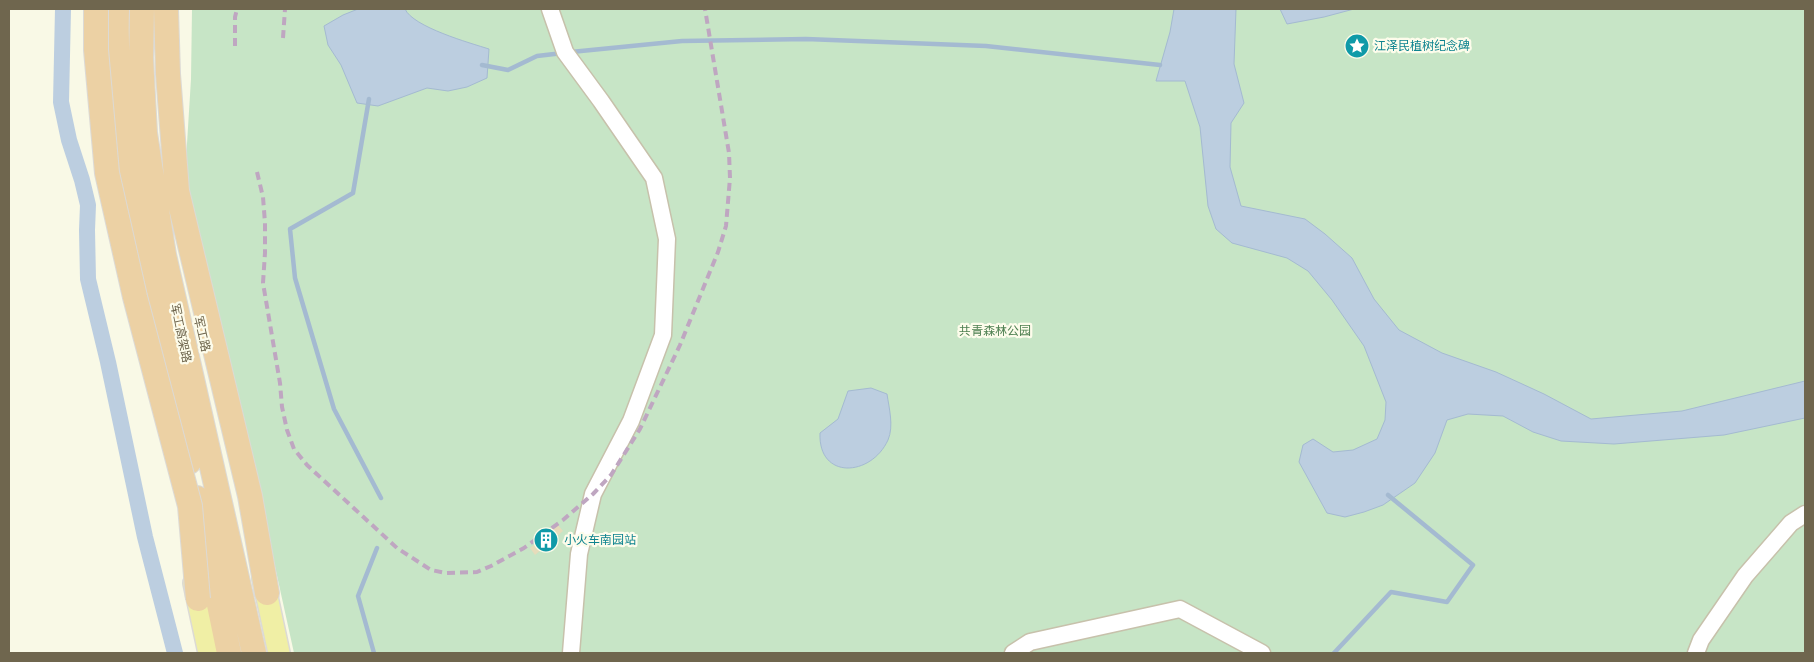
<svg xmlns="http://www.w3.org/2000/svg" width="1814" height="662" font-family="'IBM Plex Sans','Noto Sans SC',sans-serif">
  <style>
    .green { fill: #c7e5c6 }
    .water { fill: #bccee0; stroke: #a4bad1 }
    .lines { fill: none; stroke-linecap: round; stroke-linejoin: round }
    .stream { stroke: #a4bad1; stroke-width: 4.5 }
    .canal { stroke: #bccee0; stroke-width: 16 }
    .building { fill: #e6dcbb }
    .minor-casing { stroke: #c7c1ab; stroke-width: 19 }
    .major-casing { stroke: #dcdad5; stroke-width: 24 }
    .highway-casing { stroke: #dcdad5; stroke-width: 26 }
    .minor { stroke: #fff; stroke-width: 16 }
    .major { stroke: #f0efa5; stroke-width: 21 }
    .highway { stroke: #ecd1a4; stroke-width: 24 }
    .rail { stroke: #bfa6c1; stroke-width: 4; stroke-dasharray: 8 5; stroke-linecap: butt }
    .highway-bridge-casing { stroke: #dcdad5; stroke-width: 26; stroke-linecap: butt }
    .highway-bridge { stroke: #ecd1a4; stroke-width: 24 }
    .labels { text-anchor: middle; stroke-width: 4.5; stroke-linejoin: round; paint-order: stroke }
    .culture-label { font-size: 12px; fill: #0d838f; stroke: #fdfceb; text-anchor: start }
    .park-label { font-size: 12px; fill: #4d7f50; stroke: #fdfceb }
    .street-label { font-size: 12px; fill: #6f664e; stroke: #fdfceb }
  </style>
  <rect width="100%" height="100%" fill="#f9f9e6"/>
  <!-- green -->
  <path class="green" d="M192 9H1805V653H294L236 389 184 192 191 79Z"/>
  <!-- water -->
  <path class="water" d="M358 9H405C413 27 470 43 489 49L487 78 467 87 448 91 427 88 378 106 357 103 341 65 328 45 324 26 343 15Z
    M1174 9H1236L1234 64 1244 103 1231 123 1230 167 1241 206 1305 219 1325 234 1352 258 1374 299 1399 330 1442 353 1496 372 1544 394 1591 419 1682 411 1805 381V418L1724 435 1614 444 1561 441 1533 432 1503 416 1468 414 1447 420 1435 453 1415 483 1383 505 1364 512 1345 517 1327 513 1299 462 1303 445 1313 439 1333 452 1353 450 1377 439 1385 420 1386 402 1364 346 1332 300 1308 271 1287 258 1232 243 1216 229 1208 206 1200 127 1185 81H1156L1170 32Z
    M1280 9H1354L1324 17 1287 24Z
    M871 388 887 394C889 408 894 426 888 440 871 477 818 480 820 433L838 419 848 391Z"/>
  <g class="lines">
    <!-- stream -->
    <path class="stream" d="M571 52 682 41 806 39 986 46 1160 65
      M482 65 508 70 537 56 563 53
      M369 99 353 193 290 229 295 278 334 409 381 498
      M374 653 358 596 377 548
      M1334 653 1391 592 1447 602 1473 565 1388 495"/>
    <!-- canal -->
    <path class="canal" d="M63 9 61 102 69 140 82 180 88 205 87 230 88 279 108 362 145 537 175 653"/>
  </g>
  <!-- building -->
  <path class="building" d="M558 525 563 531 535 555 530 548Z"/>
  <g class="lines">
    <defs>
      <path id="minor" d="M550 9 565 52 601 101 654 178 667 239 663 335 631 421 593 494 579 554 571 653
        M1013 653 1030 642 1180 609 1262 653
        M1696 653 1701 640 1745 576 1791 523 1805 514"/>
      <path id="major" d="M263 578 279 653
        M194 583 209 653"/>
      <path id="highway" d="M117 9C114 107 133 203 154 299 166 353 177 408 189 462
        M142 9 141 58 145 133 164 255 254 653
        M166 9 168 74 177 191 250 496 267 593
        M197 498 229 653"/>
    </defs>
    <!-- minor casing -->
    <use href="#minor" class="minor-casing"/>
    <!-- major casing -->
    <use href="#major" class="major-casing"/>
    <!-- highway casing -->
    <use href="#highway" class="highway-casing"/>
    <!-- minor -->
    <use href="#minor" class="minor"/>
    <!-- major -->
    <use href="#major" class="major"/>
    <!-- highway -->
    <use href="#highway" class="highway"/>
    <!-- rail -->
    <path class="rail" d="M283 38 285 9
      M235 46V17L237 9
      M257 172 263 197 265 223V253L263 283 280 383 282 407 287 430 294 449 307 465 397 548 431 570 446 573 477 572 491 566 524 548 563 520 593 494 611 475 640 429 680 345 718 252 726 226 730 178 729 153 705 9"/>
    <defs>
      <path id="highway-bridge" d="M96 9V50L107 173 135 297 190 506 198 599"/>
    </defs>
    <!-- highway-bridge casing -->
    <use href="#highway-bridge" class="highway-bridge-casing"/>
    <!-- highway-bridge -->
    <use href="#highway-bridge" class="highway-bridge"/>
  </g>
  <!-- icons -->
  <defs>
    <symbol id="sight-disc" viewBox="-11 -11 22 22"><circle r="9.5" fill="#0f9aa8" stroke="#fdfceb"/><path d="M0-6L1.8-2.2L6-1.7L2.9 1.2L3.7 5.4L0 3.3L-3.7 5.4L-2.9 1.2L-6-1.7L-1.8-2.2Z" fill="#fff"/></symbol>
    <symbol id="building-disc" viewBox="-11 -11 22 22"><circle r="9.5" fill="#0f9aa8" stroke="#fdfceb"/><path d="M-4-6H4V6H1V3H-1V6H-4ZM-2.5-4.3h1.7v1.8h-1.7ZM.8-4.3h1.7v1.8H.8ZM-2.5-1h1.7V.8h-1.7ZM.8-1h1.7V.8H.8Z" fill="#fff"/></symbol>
  </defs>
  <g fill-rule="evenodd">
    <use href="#sight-disc" x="1343" y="32" width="28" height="28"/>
    <use href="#building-disc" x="532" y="526" width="28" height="28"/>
  </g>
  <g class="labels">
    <!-- culture labels -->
    <g class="culture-label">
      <text x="1374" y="50">江泽民植树纪念碑</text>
      <text x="564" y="544">小火车南园站</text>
    </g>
    <!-- park labels -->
    <g class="park-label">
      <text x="995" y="335">共青森林公园</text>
    </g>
    <!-- street labels -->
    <g class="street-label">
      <text transform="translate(181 333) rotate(78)" y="4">军工高架路</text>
      <text transform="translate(202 334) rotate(77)" y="4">军工路</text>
    </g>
  </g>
  <!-- border -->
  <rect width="1814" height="662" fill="none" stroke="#6f664e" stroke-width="20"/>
</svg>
